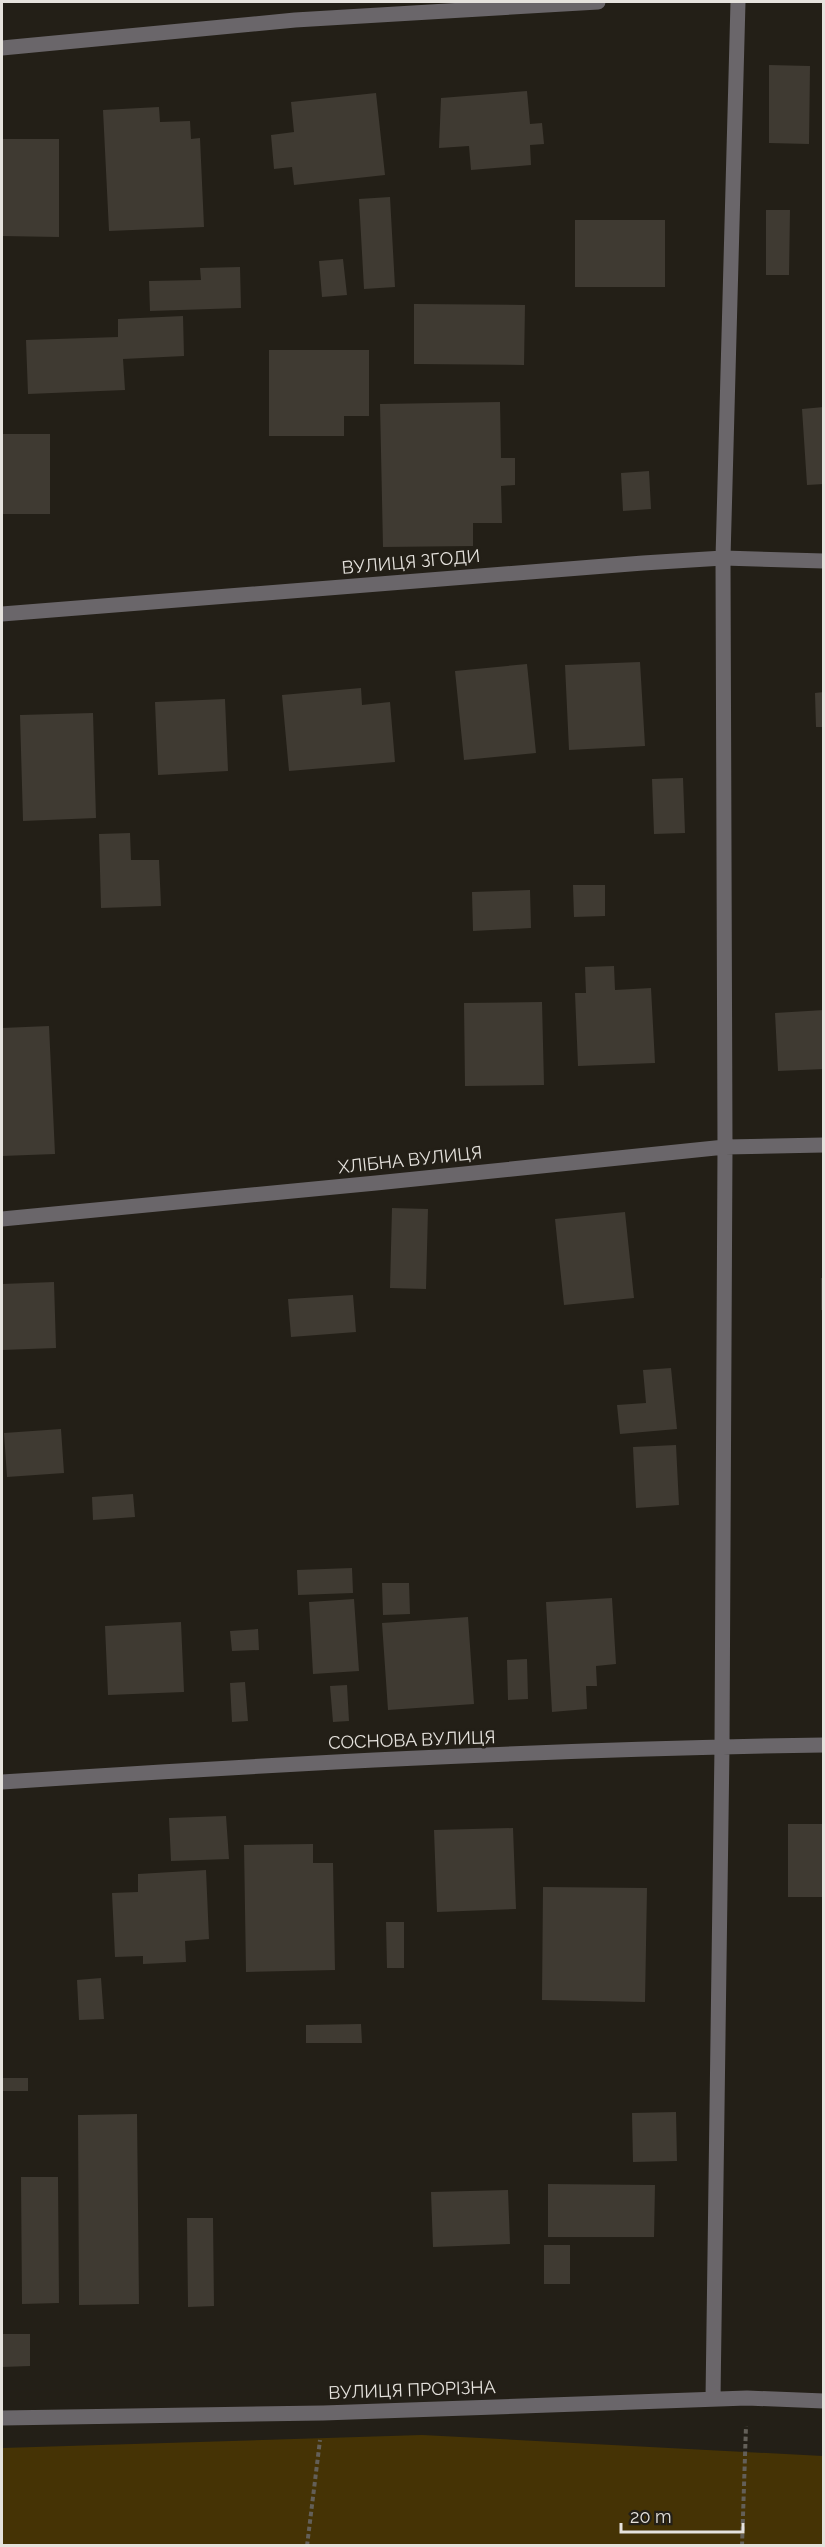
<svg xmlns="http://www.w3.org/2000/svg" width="825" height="2547" font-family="Raleway,sans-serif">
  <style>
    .green { fill: #453305 }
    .building { fill: #3f3a32 }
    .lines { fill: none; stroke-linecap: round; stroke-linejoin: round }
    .path { stroke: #635f58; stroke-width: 4; stroke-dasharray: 4.5 3; stroke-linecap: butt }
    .minor { stroke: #6a666a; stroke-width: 15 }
    .labels { text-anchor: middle; stroke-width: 5; stroke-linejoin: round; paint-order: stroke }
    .street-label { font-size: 18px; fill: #e5e2dd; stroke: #231f17 }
  </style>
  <rect width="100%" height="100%" fill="#231f17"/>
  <!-- green -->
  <path class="green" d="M422 2435 823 2456V2545H2V2448Z"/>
  <!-- building -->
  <path class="building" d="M769 65 810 66 809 144 769 143Z
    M527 91 530 124 542 123 544 144 530 145 531 165 471 170 469 146 439 148 441 98Z
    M376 93 385 175 294 185 292 167 274 169 271 135 294 132 291 102Z
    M159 107 160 122 190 121 191 139 200 138 204 227 109 231 103 110Z
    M2 139H59V237L2 236Z
    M390 197 395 287 364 289 359 199Z
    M766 210H790L789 275H766Z
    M575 220H665V287H575Z
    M343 259 347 295 322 297 319 261Z
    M240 267 241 308 150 311 149 281 201 280 200 268Z
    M414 304 525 305 524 365 414 364Z
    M183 316 184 356 123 359 125 390 28 394 26 340 118 337V319Z
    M269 350H369V416H344V436H269Z
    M500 402 501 458H515V485L501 486 502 523H473V546L383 547 380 404Z
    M824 407V484L807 485 802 409Z
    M2 434H50V514H2Z
    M649 471 651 509 623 511 621 473Z
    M640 662 645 746 569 750 565 665Z
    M527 664 536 753 464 760 455 671Z
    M361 688 362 705 390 702 395 762 289 771 282 695Z
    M824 692V727H816L815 693Z
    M225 699 228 771 158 775 155 702Z
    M93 713 96 818 23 821 20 715Z
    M683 778 685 833 654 834 652 779Z
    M130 833 131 860H159L161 906 101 908 99 834Z
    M573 885H605V916L574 917Z
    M530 890 531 928 473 931 472 892Z
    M614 966 615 990 651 988 655 1063 578 1066 575 993H586L585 967Z
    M542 1002 544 1085 465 1086 464 1003Z
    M824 1010V1069L778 1071 775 1013Z
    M49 1026 55 1154 2 1156V1028Z
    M392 1208 428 1209 426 1289 390 1288Z
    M625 1212 634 1298 564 1305 555 1219Z
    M821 1278H824V1310H821Z
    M54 1282 56 1348 2 1350V1284Z
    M353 1295 356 1332 291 1337 288 1299Z
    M671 1368 677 1429 620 1434 617 1405 646 1403 643 1370Z
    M61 1429 64 1473 7 1477 4 1433Z
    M676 1445 679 1505 636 1508 633 1447Z
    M133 1494 135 1517 93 1520 92 1497Z
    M352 1568 353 1593 298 1595 297 1570Z
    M382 1583H409L410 1614 383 1615Z
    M612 1598 616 1664 596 1666 597 1686H586L587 1709 552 1712 546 1602Z
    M354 1599 359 1671 313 1674 309 1602Z
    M468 1617 474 1704 388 1710 382 1623Z
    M181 1622 184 1692 108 1695 105 1626Z
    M258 1629 259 1650 232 1651 230 1631Z
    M527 1659 528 1699 508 1700 507 1660Z
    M245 1682 248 1721 232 1722 230 1683Z
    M347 1685 349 1721 333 1722 330 1686Z
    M226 1816 229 1859 171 1861 169 1818Z
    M788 1824H824V1897H788Z
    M513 1828 516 1909 437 1912 434 1830Z
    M313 1844V1863H333L335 1970 246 1972 244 1845Z
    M206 1870 209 1939 185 1941 186 1962 143 1964V1956L115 1957 112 1893 138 1892V1874Z
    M543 1887 647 1888 645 2002 542 2000Z
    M386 1922H404V1968H387Z
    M101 1978 104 2019 79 2020 77 1980Z
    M361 2024 362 2043H306V2025Z
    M2 2078H28V2091H2Z
    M676 2112 677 2161 633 2162 632 2113Z
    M137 2114 139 2304 79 2305 78 2115Z
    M21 2177H58L59 2303 22 2304Z
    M548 2184 655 2185 654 2237H548Z
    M508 2190 510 2244 433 2247 431 2192Z
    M187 2218H213L214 2306 188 2307Z
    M544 2245H570V2284H544Z
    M2 2334H30V2366L2 2367Z"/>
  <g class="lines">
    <!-- path -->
    <path class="path" d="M307 2546 320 2440
      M742 2546 746 2426"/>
    <!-- minor -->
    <path class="minor" d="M2 48 295 20 598 2
      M2 614 643 563 723 558 824 561
      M2 1219 376 1183 725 1147 824 1145
      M2 1782C275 1764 549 1749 824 1745
      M713 2399 722 1747 725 1147 723 558 738 2
      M2 2418 323 2413 747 2398 824 2401"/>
  </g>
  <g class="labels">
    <!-- street labels -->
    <g class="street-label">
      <text transform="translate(411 562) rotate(-5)" y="6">ВУЛИЦЯ ЗГОДИ</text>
      <text transform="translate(410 1160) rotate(-6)" y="6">ХЛІБНА ВУЛИЦЯ</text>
      <text transform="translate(412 1740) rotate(-2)" y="6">СОСНОВА ВУЛИЦЯ</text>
      <text transform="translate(412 2390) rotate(-2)" y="6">ВУЛИЦЯ ПРОРІЗНА</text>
    </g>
  </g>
  <!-- border -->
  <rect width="825" height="2547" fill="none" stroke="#e5e2dd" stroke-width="6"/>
  <!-- scale -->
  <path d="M621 2523v9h122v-9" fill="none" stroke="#e5e2dd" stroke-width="3"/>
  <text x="630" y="2523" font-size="18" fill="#e5e2dd" stroke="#231f17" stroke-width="4.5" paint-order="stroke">20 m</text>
</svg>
